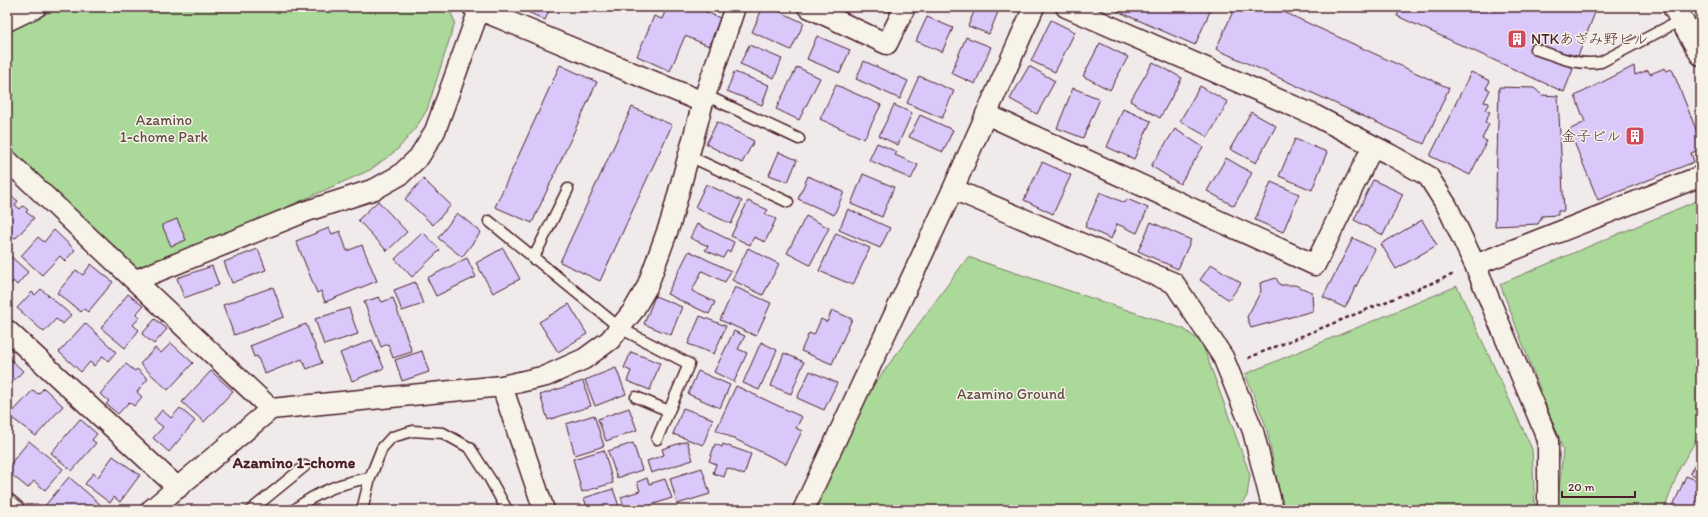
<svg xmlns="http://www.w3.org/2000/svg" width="1708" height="517" font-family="Itim,'Klee One',sans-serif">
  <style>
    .green { fill: #aad999; stroke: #7a7c62 }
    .building { fill: #d9c8f9; stroke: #4a1f2b }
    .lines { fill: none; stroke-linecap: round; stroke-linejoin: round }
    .service-casing { stroke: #4a1f2b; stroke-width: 13 }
    .minor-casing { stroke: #4a1f2b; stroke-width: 23 }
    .tertiary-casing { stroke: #4a1f2b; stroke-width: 25 }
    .path { stroke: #4a1f2b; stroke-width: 2.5; stroke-dasharray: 4 3; stroke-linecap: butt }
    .service { stroke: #f7f3e8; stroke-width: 10 }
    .minor { stroke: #f7f3e8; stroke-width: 20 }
    .tertiary { stroke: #f7f3e8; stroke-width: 22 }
    .labels { text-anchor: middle; stroke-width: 3; stroke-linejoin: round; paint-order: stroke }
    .poi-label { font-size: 15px; fill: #4a1f2b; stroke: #f7f3e8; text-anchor: start }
    .park-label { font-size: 15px; fill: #624e46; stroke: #f7f3e8 }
    .neighbourhood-label { font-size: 16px; font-weight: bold; fill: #4a1f2b; stroke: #f7f3e8 }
  </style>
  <rect width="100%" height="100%" fill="#f1eaeb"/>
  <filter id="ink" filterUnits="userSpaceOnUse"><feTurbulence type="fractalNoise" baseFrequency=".025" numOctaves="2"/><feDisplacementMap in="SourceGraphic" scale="8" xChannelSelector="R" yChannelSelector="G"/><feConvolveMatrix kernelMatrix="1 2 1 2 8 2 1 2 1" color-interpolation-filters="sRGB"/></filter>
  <g filter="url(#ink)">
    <!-- green -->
    <path class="green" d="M60 7H438L451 13 455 22 427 110 415 129 397 150 370 170 139 273 7 146V33Z
      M1701 199V432L1680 467 1664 510H1557L1563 450 1500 284Z
      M968 257 1184 329 1202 343 1250 475 1247 496 1237 510H815L867 394Z
      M1457 286 1532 449 1535 510H1283L1266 426 1245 374Z"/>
    <!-- building -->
    <path class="building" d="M517 7H551L545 20Z
      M667 7H695L720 18 709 46 685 36 670 71 637 56 654 16 662 19Z
      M763 7H770L804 23 791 50 752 32Z
      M876 7H892L890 12Z
      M976 7H1000L989 34 968 26Z
      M1119 7H1212L1195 45 1117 11Z
      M1235 7H1273L1449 88 1424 144 1216 49Z
      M1401 7H1589L1596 10 1564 92 1397 16Z
      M927 17 953 28 942 52 916 41Z
      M1051 20 1075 32 1055 72 1031 61Z
      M817 36 850 50 840 73 807 59Z
      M966 37 991 47 975 84 951 73Z
      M1100 43 1128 57 1110 90 1083 76Z
      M749 45 782 59 774 78 740 64Z
      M864 61 908 81 900 99 856 79Z
      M1153 62 1182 78 1160 118 1130 101Z
      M560 65 597 82 532 223 495 207Z
      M1029 66 1055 81 1037 114 1010 99Z
      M1634 66 1635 75 1648 70 1650 74 1665 68 1666 71 1672 69 1701 142V149L1691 153 1694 162 1598 200 1569 130 1585 122 1575 96Z
      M797 67 820 78 799 120 776 109Z
      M734 72 769 85 762 105 727 91Z
      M1471 72 1490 81 1486 88 1490 90 1484 102 1489 103 1485 110 1490 112 1485 122 1489 124 1482 139 1487 141 1470 175 1430 156Z
      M919 76 954 91 942 118 907 103Z
      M836 85 881 105 864 139 820 119Z
      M1200 86 1228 102 1208 137 1180 121Z
      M1499 87 1534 88 1542 95 1558 96 1564 211H1558V215L1542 216 1538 224 1495 226Z
      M1073 88 1100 99 1083 138 1057 128Z
      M894 105 912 113 898 145 879 136Z
      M632 107 672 125 600 281 560 262Z
      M1123 109 1151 121 1134 159 1107 147Z
      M1251 112 1276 126 1256 163 1230 149Z
      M920 115 953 130 943 152 909 137Z
      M717 122 754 141 742 163 706 144Z
      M1175 129 1203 147 1180 184 1151 166Z
      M1295 139 1327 152 1312 190 1279 176Z
      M877 143 897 152 895 155 918 165 911 179 869 160Z
      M779 152 797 160 788 182 769 175Z
      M1226 158 1252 173 1234 206 1207 191Z
      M1042 162 1071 175 1053 214 1024 200Z
      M863 174 894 187 882 217 851 204Z
      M808 176 844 192 834 215 798 199Z
      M423 179 451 205 433 225 405 199Z
      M1373 180 1403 194 1383 235 1354 220Z
      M1271 182 1299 194 1283 232 1255 220Z
      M706 184 742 201 731 224 695 207Z
      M1100 192 1125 203 1127 199 1148 208 1137 233 1117 224 1111 239 1085 227Z
      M7 193 18 201 15 205 20 209 23 206 28 210 26 212 34 218 16 238 15 237 12 239 10 237 7 240Z
      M378 201 407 232 387 251 358 220Z
      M748 201 768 210 765 214 776 219 765 242 754 237 750 245 731 236Z
      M848 209 890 228 880 248 839 230Z
      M457 213 481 232 462 257 438 238Z
      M806 216 829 228 810 265 787 253Z
      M177 219 186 240 171 246 162 225Z
      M1422 220 1437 245 1396 269 1381 244Z
      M1151 222 1191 240 1178 269 1138 251Z
      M697 224 734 242 730 252 727 251 723 258 705 250 708 246 690 238Z
      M329 228 332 234 340 231 347 251 362 245 377 281 325 302 321 291 317 293 296 241Z
      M54 230 75 250 65 261 60 256 42 275 21 256 38 237 44 242Z
      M423 232 440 250 412 277 395 259Z
      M836 233 870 248 853 285 819 271Z
      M1353 238 1375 249 1345 308 1323 297Z
      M503 248 520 279 493 293 476 263Z
      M748 248 779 264 763 295 732 280Z
      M258 249 266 270 232 283 224 262Z
      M689 251 731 271 725 282 702 271 692 291 715 302 709 314 667 294Z
      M7 253 28 272 17 285 13 281 7 288Z
      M467 258 476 277 436 296 427 278Z
      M91 264 113 282 88 312 84 309 81 312 57 293 76 270 83 275Z
      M1211 264 1241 283 1229 300 1200 280Z
      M212 266 219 285 184 298 177 278Z
      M1276 278 1280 285H1295L1312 292 1313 311 1251 328 1247 317 1261 291 1260 283Z
      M415 282 423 304 402 311 394 290Z
      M273 287 284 317 234 335 223 305Z
      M735 287 771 303 756 336 720 320Z
      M41 289 71 315 63 324 56 319 44 332 17 308 32 292 35 295Z
      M128 294 143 306 136 314 140 317 133 325 139 330 125 348 101 328Z
      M655 296 682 307 671 335 644 324Z
      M379 297 382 302 393 298 412 352 393 358 388 344 381 347 364 302Z
      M569 304 587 334 558 352 539 322Z
      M349 308 358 334 324 345 315 319Z
      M832 310 852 319 832 364 801 351 809 333 814 335 821 319 827 322Z
      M700 316 726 326 714 354 688 344Z
      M155 319 167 329 154 344 142 334Z
      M85 323 116 352 108 361 103 356 94 366 90 362 81 372 59 352Z
      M306 324 322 363 307 369 302 359 265 374 257 356 254 357 250 346Z
      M734 331 745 336 738 349 747 353 734 382 714 372Z
      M372 340 384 368 352 381 340 353Z
      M761 342 777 350 759 390 743 383Z
      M171 343 193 363 168 390 140 364 155 348 161 353Z
      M422 351 429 372 402 381 395 360Z
      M631 352 660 363 650 390 627 381 631 371 624 368Z
      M784 353 804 362 791 394 771 386Z
      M7 356 23 371 7 388Z
      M126 364 135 371 137 369 148 379 137 392 142 397 134 406 129 402 118 414 106 404 109 401 100 394Z
      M616 368 626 394 595 406 585 380Z
      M211 371 233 391 204 422 182 402Z
      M698 371 730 385 720 408 688 394Z
      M810 371 837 383 824 410 797 398Z
      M583 381 591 406 548 420 540 395Z
      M736 386 802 417 796 428 802 431 786 464 716 430Z
      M44 388 63 406 36 436 9 416 33 390 38 394Z
      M180 408 195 421 169 452 153 438 163 427 154 420 162 410 171 418Z
      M629 408 637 430 606 441 598 419Z
      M683 408 713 419 703 445 673 434Z
      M594 415 604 446 575 455 566 424Z
      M80 419 97 434 92 440 96 443 72 471 51 453Z
      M29 441 63 469 45 490 34 481 28 488 7 471V468Z
      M687 441 693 460 651 473 647 461 664 455 662 449Z
      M633 443 642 470 617 478 608 451Z
      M715 444 722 447 723 444 751 454 744 475 727 468 724 477 713 473 716 464 709 461Z
      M604 450 613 483 582 492 573 459Z
      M1701 453V479L1690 473Z
      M113 456 140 475 120 502 114 497 110 503 85 484 93 473 98 477Z
      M702 468 710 494 677 504 670 478Z
      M1686 476 1701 482V510H1681L1673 506Z
      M69 477 100 504 95 510H45L43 508Z
      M647 478 649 484 665 479 672 498 651 505 653 510H625L621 497 640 491 637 482Z
      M613 489 620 509 588 510 584 498Z"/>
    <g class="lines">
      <defs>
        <path id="service" d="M1535 49C1559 57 1576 66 1601 62L1681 20
          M705 95 799 139
          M689 156 788 202
          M489 221 620 328 689 364 657 439
          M533 259 568 189
          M636 397 669 411
          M251 510 305 466
          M294 510C317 492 342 482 370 478
          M362 510 370 478 382 448 392 437 413 431 443 433 470 448 490 479 507 510"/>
        <path id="minor" d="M473 7 703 102
          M808 7 887 44 905 7
          M1066 7 1314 115 1389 154 1428 176 1447 206 1475 265 1548 440V510
          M7 21 36 7
          M986 114 1315 265 1373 146
          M7 160 271 409
          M953 189 1174 283 1223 357 1253 431 1273 510
          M1475 265 1701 176
          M136 280 307 211 375 189 400 175 419 157 435 131 479 10
          M7 330 178 488
          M502 386 544 510
          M7 504 14 510
          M151 510 271 409 502 386 546 376 584 359 610 340 633 311 647 287 671 221 703 102 735 7
          M803 510 953 189 1034 7"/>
        <path id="tertiary" d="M1674 7 1701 54"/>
      </defs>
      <!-- service casing -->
      <use href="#service" class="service-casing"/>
      <!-- minor casing -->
      <use href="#minor" class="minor-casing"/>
      <!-- tertiary casing -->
      <use href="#tertiary" class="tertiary-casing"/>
      <!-- path -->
      <path class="path" d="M1248 358 1454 274"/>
      <!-- service -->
      <use href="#service" class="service"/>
      <!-- minor -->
      <use href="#minor" class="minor"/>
      <!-- tertiary -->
      <use href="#tertiary" class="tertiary"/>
    </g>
  </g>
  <!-- icons -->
  <defs>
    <symbol id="building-square" viewBox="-11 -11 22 22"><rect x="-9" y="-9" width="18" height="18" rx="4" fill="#d1495b" stroke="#f7f3e8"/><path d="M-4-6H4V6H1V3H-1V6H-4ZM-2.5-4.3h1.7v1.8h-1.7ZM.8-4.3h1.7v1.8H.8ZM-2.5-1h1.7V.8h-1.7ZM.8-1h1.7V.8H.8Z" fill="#fff"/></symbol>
  </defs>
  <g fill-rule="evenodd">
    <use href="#building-square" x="1506" y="28" width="22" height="22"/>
    <use href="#building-square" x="1624" y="125" width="22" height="22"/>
  </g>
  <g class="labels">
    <!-- poi labels -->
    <g class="poi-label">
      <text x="1531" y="44">NTKあざみ野ビル</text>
      <text x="1621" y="141" text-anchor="end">金子ビル</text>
    </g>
    <!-- park labels -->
    <g class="park-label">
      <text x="164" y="125">Azamino<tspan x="164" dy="17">1-chome Park</tspan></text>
      <text x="1011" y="399">Azamino Ground</text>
    </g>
    <!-- neighbourhood labels -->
    <g class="neighbourhood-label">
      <text x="294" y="468">Azamino 1-chome</text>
    </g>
  </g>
  <!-- margin -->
  <rect width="1708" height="517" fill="none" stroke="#f7f3e8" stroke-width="24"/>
  <rect x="12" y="12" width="1684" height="493" fill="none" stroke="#4a1f2b" stroke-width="1.5" filter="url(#ink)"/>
  <!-- scale -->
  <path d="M1562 491v6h73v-6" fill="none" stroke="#4a1f2b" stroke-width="2"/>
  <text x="1568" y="491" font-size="12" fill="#4a1f2b" stroke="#f7f3e8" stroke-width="3" paint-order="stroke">20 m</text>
</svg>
